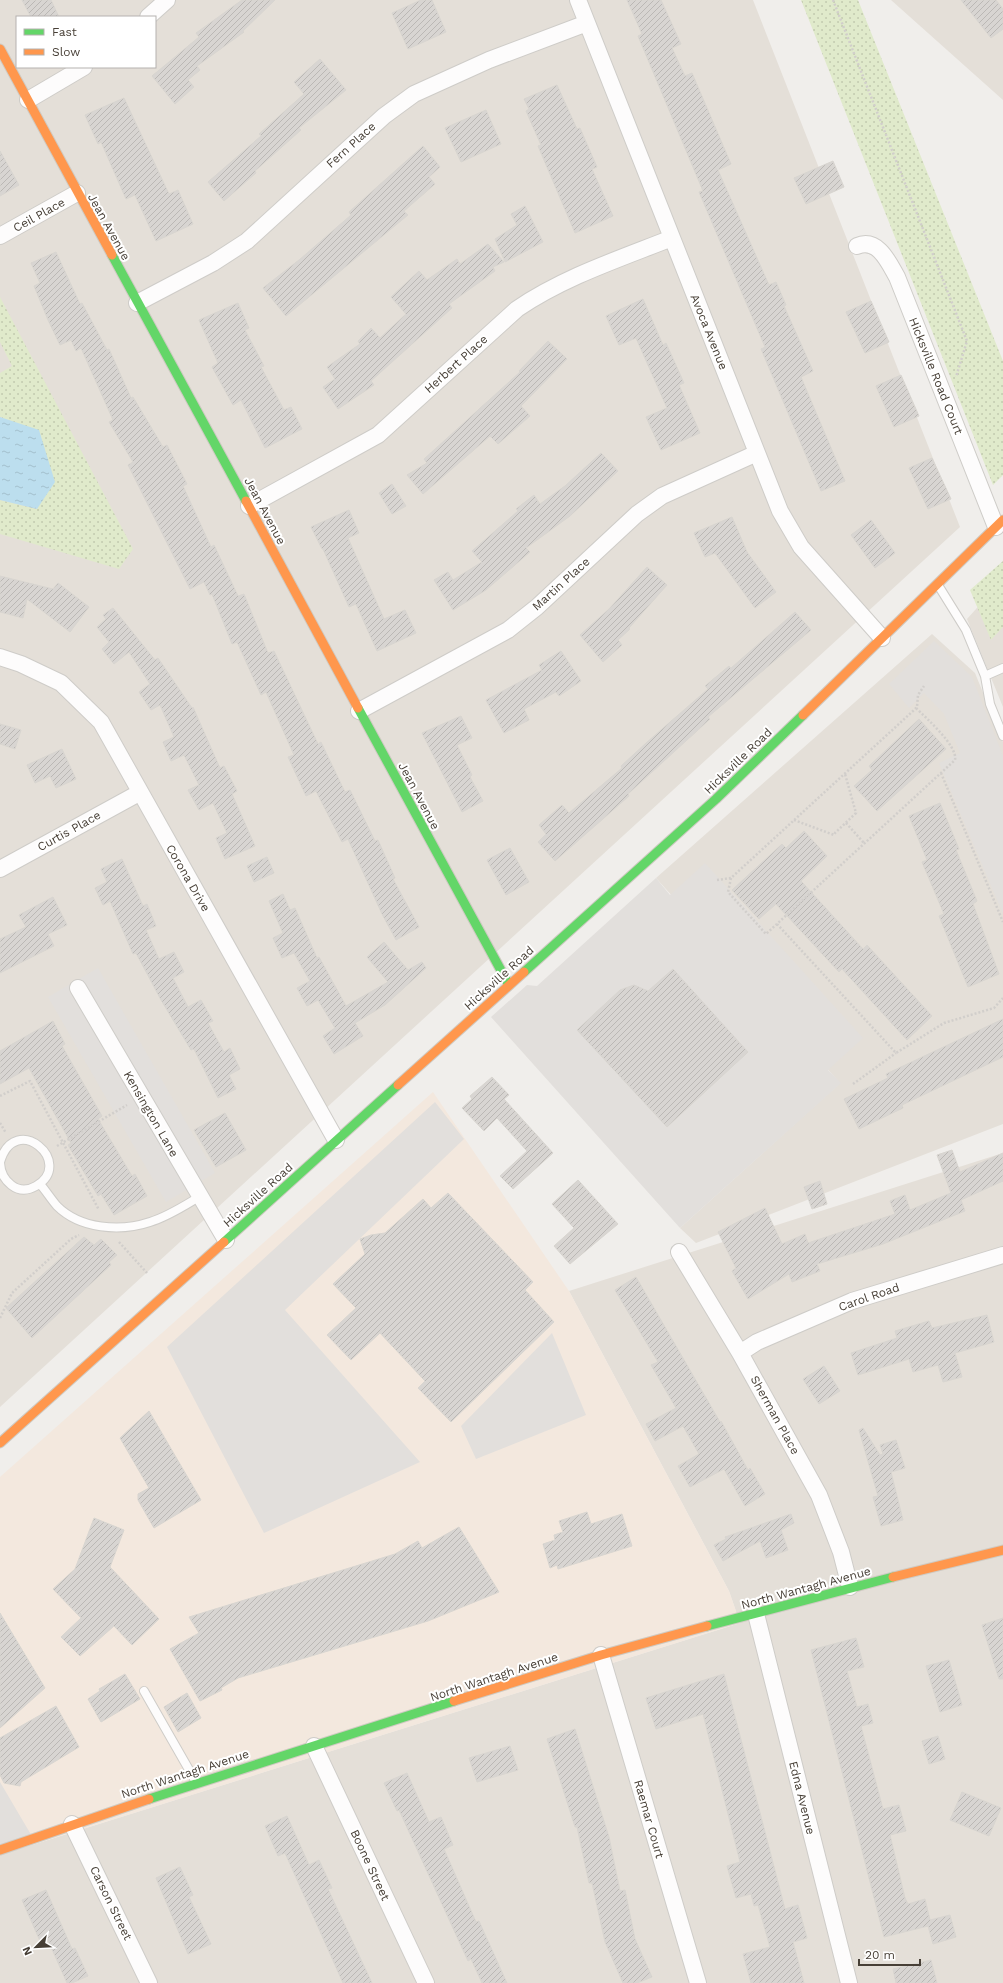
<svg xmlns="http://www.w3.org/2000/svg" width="1003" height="1983" font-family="'Work Sans',sans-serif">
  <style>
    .residential { fill: #e4dfd8; fill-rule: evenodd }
    .commercial { fill: #f3e8de }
    .grass { fill: url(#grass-dots) }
    .parking { fill: #e2dfdc }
    .water { fill: url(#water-ripples) }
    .building { fill: url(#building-hatch); stroke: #d8d5d0 }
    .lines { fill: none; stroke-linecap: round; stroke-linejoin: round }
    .lane-casing { stroke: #ceccc8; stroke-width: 10 }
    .street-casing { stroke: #ceccc8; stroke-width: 18 }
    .fast-casing { stroke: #cfcac2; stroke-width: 11 }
    .slow-casing { stroke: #cfcac2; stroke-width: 11 }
    .path { stroke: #d1cecb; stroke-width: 2.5; stroke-dasharray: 2 2; stroke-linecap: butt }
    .lane { stroke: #fdfcfc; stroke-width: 8 }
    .street { stroke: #fdfcfc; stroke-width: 16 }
    .fast { stroke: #63d668; stroke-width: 9 }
    .slow { stroke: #ff974d; stroke-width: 9 }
    .labels { text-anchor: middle; stroke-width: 4; stroke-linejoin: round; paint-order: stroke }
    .street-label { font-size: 12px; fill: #473f36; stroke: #fff }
  </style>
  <defs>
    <pattern id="grass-dots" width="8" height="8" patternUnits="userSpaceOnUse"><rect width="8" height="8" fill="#e0eacb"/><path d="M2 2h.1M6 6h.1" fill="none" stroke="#c2caaf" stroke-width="1.8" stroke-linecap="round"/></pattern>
    <pattern id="water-ripples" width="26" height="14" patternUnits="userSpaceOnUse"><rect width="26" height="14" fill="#bcdeee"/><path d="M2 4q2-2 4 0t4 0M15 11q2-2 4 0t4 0" fill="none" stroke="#a3c0cd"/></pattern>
    <pattern id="building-hatch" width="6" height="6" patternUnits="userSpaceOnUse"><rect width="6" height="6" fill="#d8d5d2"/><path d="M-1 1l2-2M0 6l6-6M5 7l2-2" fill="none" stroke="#bbb8b5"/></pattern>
  </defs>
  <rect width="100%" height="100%" fill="#f0eeeb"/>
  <!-- residential -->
  <path class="residential" d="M0 0H753L960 527 0 1407ZM17 17H155V67H17Z
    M891 0H1003V100Z
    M1003 579V707L967 619Z
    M932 634 975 673 1003 742V1124L696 1243 680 1228 840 1083 656 878Z
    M1003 1153V1983H0V1855L740 1623 729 1591 569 1291Z"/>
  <!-- commercial -->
  <path class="commercial" d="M433 1092 569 1291 729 1591 740 1623 0 1855V1477Z"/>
  <!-- grass -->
  <path class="grass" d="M801 0H858L1003 361V475L993 485Z
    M0 297 133 549 119 569 0 534V500L37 509 2 417H0V373L12 366 0 342Z
    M1003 561V627L991 640 970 590Z"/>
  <!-- parking -->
  <path class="parking" d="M934 641 972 677 1003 756V914L939 763 960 753 944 714 924 693 909 708 889 684Z
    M705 863 863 1038 828 1070 841 1083 680 1228 491 1017 527 985 537 986 656 878 670 895Z
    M98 968 215 1173 166 1202 48 997Z
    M435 1102 464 1139 285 1310 420 1462 264 1533 167 1347Z
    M552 1333 586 1415 476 1459 461 1426Z
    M0 1782 33 1838 0 1849Z"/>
  <!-- water -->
  <path class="water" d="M0 417 39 430 55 482 37 509 0 500Z"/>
  <!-- building -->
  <path class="building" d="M22 0H51L59 17H31Z
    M242 0H275L243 31 244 32 197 66 200 70 188 80 194 87 175 104 152 76 199 37 196 33Z
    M421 0H432L446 32 408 49 392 13Z
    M627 0H661L681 44 672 48 685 76 692 73 731 164 718 170 769 285 776 282 786 305 784 306 813 371 801 377 845 481 821 491 761 349 765 347 699 192 703 191 638 36 642 34Z
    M961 0H996L1003 9V29L991 38Z
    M320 59 346 90 299 128 301 130 255 171 256 173 224 201 208 182 261 136 259 134 304 94 294 82Z
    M557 85 577 129 580 128 597 167 592 169 613 216 575 233 538 146 541 145 526 111 529 109 524 99Z
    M124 98 169 194 178 190 193 224 156 241 135 195 126 199 101 142 98 144 85 115Z
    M486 110 501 144 461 162 445 128Z
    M423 146 440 167 429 177 435 184 404 211 408 215 286 316 263 288 299 260 351 215 349 212Z
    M0 151 19 185 0 196Z
    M833 161 844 187 806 204 794 178Z
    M525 206 543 242 505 262 495 239 517 225 511 214Z
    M488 244 504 262 493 267 495 271 449 304 452 308 371 381 374 385 338 409 323 387 335 379 327 367 360 344 358 341 371 328 380 338 406 314 391 297 419 271 427 280 457 259 460 264Z
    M56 252 80 304 82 303 107 350 109 349 131 398 133 397 163 447 167 445 187 484 183 486 211 547 214 545 238 596 244 594 268 653 274 651 318 744 321 742 345 792 350 790 375 841 378 840 395 878 393 879 419 927 396 940 382 914 348 839 342 842 316 791 306 796 288 757 294 755 266 692 261 695 237 642 232 644 212 594 210 595 204 582 190 589 128 465 133 462 109 422 113 420 81 348 76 351 71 340 60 345 48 320 34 286 40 283 31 263Z
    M643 299 663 345 666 343 684 383 679 385 700 433 661 450 646 417 667 408 636 338 619 345 606 316Z
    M871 301 889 342 865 353 846 312Z
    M238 303 249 328 245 330 264 366 261 367 284 410 291 407 302 429 265 448 241 400 233 405 212 367 218 363 199 320Z
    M548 341 567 359 521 406 530 416 498 444 490 436 423 494 407 475 427 463 424 459 520 372 519 371Z
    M901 375 919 416 894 427 876 386Z
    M601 453 618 471 570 516 526 548 530 552 486 590 453 610 434 580 448 572 453 580 482 562 472 551 518 511 516 509 534 495 540 504 565 486Z
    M932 458 951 499 928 509 909 468Z
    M392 484 406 506 392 514 379 493Z
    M349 510 359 533 348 538 384 619 405 610 416 633 377 651 356 604 349 607 323 549H322L311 527Z
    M732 517 747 552 776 592 755 608 715 553 705 557 694 533Z
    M871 520 895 553 875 568 851 535Z
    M647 567 667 585 629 628 630 629 618 640 622 645 603 662 580 635 609 609Z
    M0 576 53 589 58 583 89 607 70 632 27 599 23 618 0 612Z
    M113 608 155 660 158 658 192 708 193 707 220 768 224 766 237 791 232 794 255 846 225 859 216 838 227 833 213 803 199 810 188 790 199 785 184 755 171 761 163 742 174 737 160 705 151 710 139 692 150 684 129 652 114 664 102 649 109 642 97 627 106 619 103 615Z
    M795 612 811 630 708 717 710 719 628 794 629 796 555 861 538 842 546 834 539 825 562 805 569 813 622 768 621 766 646 743 708 689 705 686 729 666 731 668Z
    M561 651 581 681 559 696 556 692 524 709 529 720 504 733 486 700 542 670 539 665Z
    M461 716 472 738 457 745 472 775 470 777 483 801 462 812 422 733Z
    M919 719 946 749 877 811 854 786 872 770 869 766Z
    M0 724 21 730 15 749 0 744Z
    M62 749 76 779 56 788 50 776 35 783 27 765Z
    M940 803 959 849 956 850 977 901 973 904 999 974 968 987 939 916 944 914 922 862 927 860 909 816Z
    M804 831 827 856 801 881 863 949 867 945 932 1016 907 1040 842 969 839 972 776 904 759 919 732 890 782 844 786 848Z
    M510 848 529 882 506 895 487 860Z
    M267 857 274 873 254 882 247 866Z
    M122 859 143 906 147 904 156 926 146 930 159 959 174 952 184 972 173 978 188 1007 201 1000 213 1021 208 1023 224 1052 230 1048 240 1069 229 1075 236 1089 218 1098 194 1049 191 1050 161 1000 136 953 133 954 110 901 103 905 95 888 107 882 101 869Z
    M283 894 290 910 295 908 317 958 319 957 346 1006 388 982 367 957 384 942 408 970 422 962 426 968 385 1005 355 1023 363 1036 334 1054 323 1036 335 1028 318 1000 307 1006 297 988 310 981 294 953 282 958 273 938 283 933 269 901Z
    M53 897 67 925 48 934 54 946 0 973V939L26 927 19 915Z
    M673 969 748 1052 667 1127 577 1030 620 990 634 985 648 991Z
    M1003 1019V1057L902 1105 903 1108 859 1129 844 1099 888 1078 886 1074Z
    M53 1021 65 1044 62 1046 102 1116 98 1119 132 1176 135 1174 147 1196 114 1215 101 1194 98 1196 68 1145 71 1143 29 1068 0 1084V1051Z
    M492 1077 509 1095 504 1099 553 1153 513 1189 500 1176 527 1151 497 1118 484 1131 462 1108 472 1099 470 1096Z
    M225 1113 246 1150 216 1167 194 1130Z
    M952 1150 960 1172 1003 1153V1181L961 1200 965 1211 883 1244 817 1264 820 1271 792 1282 789 1274 748 1299 732 1271 736 1268 718 1232 765 1208 782 1244 805 1234 808 1243 895 1214 890 1201 905 1195 910 1210 951 1193 937 1155Z
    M578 1180 618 1224 570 1264 554 1246 574 1228 552 1204Z
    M820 1181 827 1204 812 1209 804 1187Z
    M448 1193 533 1282 525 1290 554 1322 451 1422 418 1388 425 1381 380 1333 351 1360 327 1335 356 1308 333 1284 365 1254 360 1239 371 1235 385 1233 423 1199 431 1208Z
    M84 1237 94 1245 101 1239 117 1255 109 1262 111 1265 32 1338 6 1308Z
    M636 1277 720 1422 721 1421 748 1470 750 1468 765 1494 745 1506 724 1469 690 1487 678 1466 699 1454 683 1426 655 1441 646 1424 676 1408 651 1365 658 1362 615 1290Z
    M987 1315 994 1342 955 1353 962 1377 943 1382 938 1365 913 1372 909 1359 858 1375 851 1353 897 1338 895 1331 929 1321 932 1328Z
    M824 1366 840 1391 819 1404 803 1379Z
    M149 1411 201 1500 154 1528 138 1500V1494L149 1488 120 1438Z
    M863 1428 880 1455 883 1454 880 1445 896 1440 905 1468 891 1472 903 1520 881 1526 873 1497 878 1496 859 1430Z
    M587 1512 591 1524 622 1514 632 1546 558 1569 557 1565 550 1568 543 1544 555 1540 554 1535 563 1532 559 1521Z
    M791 1514 794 1523 781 1530 788 1550 766 1558 760 1541 723 1561 714 1545 726 1539 725 1537Z
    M94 1518 124 1530 110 1567 159 1619 132 1645 114 1626 80 1656 61 1637 81 1618 53 1589 75 1569Z
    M459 1527 499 1592 428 1621 238 1678 221 1688 222 1690 200 1701 170 1649 199 1633 189 1617 395 1554 418 1541 422 1548Z
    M0 1613 45 1688 0 1728Z
    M1003 1618V1679H999L982 1625Z
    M856 1638 864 1667 847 1671 857 1707 868 1704 873 1723 861 1726 883 1809 899 1805 906 1831 890 1835 905 1898 908 1904 925 1899 930 1920 950 1915 956 1937 933 1944 928 1926 884 1937 811 1650Z
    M949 1660 962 1705 940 1712 926 1666Z
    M125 1674 140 1699 101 1722 88 1699 100 1691 99 1689Z
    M724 1674 785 1909 798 1905 807 1938 793 1942 804 1983H751L743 1954 770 1947 758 1905 754 1906 751 1894 736 1898 727 1866 740 1862 703 1714 656 1729 646 1698Z
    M187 1693 201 1718 178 1732 164 1707Z
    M56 1706 79 1747 21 1782 20 1786 4 1783 0 1775V1738Z
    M575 1729 609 1837 620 1891 625 1890 635 1939 652 1977 637 1983H623L605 1942 592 1883H589L577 1827H575L547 1739Z
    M938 1736 945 1759 929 1764 922 1741Z
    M510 1746 518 1770 477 1782 469 1758Z
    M407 1773 429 1822 441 1817 453 1845 444 1849 476 1922 479 1921 507 1983H482L471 1959 468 1961 399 1810 397 1811 384 1783Z
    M962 1792 1001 1808 989 1836 950 1820Z
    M287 1816 309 1865 319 1860 332 1888 328 1889 372 1983H343L285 1853 278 1856 265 1826Z
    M180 1867 193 1895 189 1897 211 1944 188 1954 156 1878Z
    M46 1890 72 1949 75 1948 88 1976 72 1983H67L47 1938 40 1941 22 1900Z
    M931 1960 937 1983H896L893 1969Z"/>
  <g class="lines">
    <defs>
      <path id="lane" d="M938 585 966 630 985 676 1003 668
        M985 676 990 704 1003 736
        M0 1162C15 1110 76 1163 36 1186 17 1197 1 1180 0 1163
        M40 1184C46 1191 51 1199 57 1206 80 1229 120 1232 150 1222 167 1217 184 1206 199 1197
        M144 1691 196 1782"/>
      <path id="street" d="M578 0 780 511 801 547 882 638
        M148 17 167 0
        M28 100 84 67
        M0 236 77 193
        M857 246C878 237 889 263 897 277L996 527
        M137 303 213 263 247 241 384 116 414 94 489 60 587 23
        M249 506 378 435 517 309C564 277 619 259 672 238
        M0 657 21 664 61 683 101 722 336 1140
        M359 711 508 630 537 607 637 514 662 496 757 453
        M0 869 139 793
        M78 988 226 1240
        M679 1252 740 1353 819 1495 841 1552 850 1587
        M740 1353 757 1342 852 1301 1003 1255
        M756 1614 849 1983
        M601 1655 698 1983
        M314 1746 426 1983
        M72 1824 149 1983"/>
      <path id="fast" d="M112 255 246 501
        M358 708 509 985
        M524 972 716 799 803 715
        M224 1242 398 1085
        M707 1626 893 1577
        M149 1799 454 1701"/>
      <path id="slow" d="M0 49 112 255
        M246 501 358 708
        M803 715 1003 520
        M398 1085 524 972
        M0 1443 224 1242
        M893 1577 1003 1550
        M454 1701 601 1655 707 1626
        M0 1850 149 1799"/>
    </defs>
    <!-- lane casing -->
    <use href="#lane" class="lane-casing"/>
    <!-- street casing -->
    <use href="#street" class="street-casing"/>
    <!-- fast casing -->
    <use href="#fast" class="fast-casing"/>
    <!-- slow casing -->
    <use href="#slow" class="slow-casing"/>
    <!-- path -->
    <path class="path" d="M833 0 967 341 956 377
      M941 773 1003 922
      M794 820 834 835 835 833 856 813 845 774
      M846 823 864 843
      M731 878 728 892 766 934 955 760C958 746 926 718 916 708
      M717 880 731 878 913 711 917 707 918 695 924 686
      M777 924 896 1053 944 1023 994 1008 1003 998
      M853 1084 896 1053
      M0 1096 30 1081 99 1210
      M0 1123 6 1133
      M57 1146 127 1105
      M119 1242 147 1273
      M0 1318 12 1293 71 1239 79 1235"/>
    <!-- lane -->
    <use href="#lane" class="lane"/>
    <!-- street -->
    <use href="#street" class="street"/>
    <!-- fast -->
    <use href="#fast" class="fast"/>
    <!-- slow -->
    <use href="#slow" class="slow"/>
  </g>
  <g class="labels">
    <!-- street labels -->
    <g class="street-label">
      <text transform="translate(351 145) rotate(-42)" y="4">Fern Place</text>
      <text transform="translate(39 215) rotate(-29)" y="4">Ceil Place</text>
      <text transform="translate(109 227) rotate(61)" y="4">Jean Avenue</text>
      <text transform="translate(709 332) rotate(68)" y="4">Avoca Avenue</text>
      <text transform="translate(456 364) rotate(-42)" y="4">Herbert Place</text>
      <text transform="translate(936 376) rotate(68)" y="4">Hicksville Road Court</text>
      <text transform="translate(265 511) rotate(62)" y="4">Jean Avenue</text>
      <text transform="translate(561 584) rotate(-42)" y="4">Martin Place</text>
      <text transform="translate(738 761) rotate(-44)" y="4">Hicksville Road</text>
      <text transform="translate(419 796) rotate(62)" y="4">Jean Avenue</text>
      <text transform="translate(69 831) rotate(-29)" y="4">Curtis Place</text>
      <text transform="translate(188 878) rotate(60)" y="4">Corona Drive</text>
      <text transform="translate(499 978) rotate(-42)" y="4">Hicksville Road</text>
      <text transform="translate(151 1114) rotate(60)" y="4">Kensington Lane</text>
      <text transform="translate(258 1195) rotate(-42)" y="4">Hicksville Road</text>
      <text transform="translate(869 1297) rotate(-19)" y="4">Carol Road</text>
      <text transform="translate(775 1415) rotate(61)" y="4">Sherman Place</text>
      <text transform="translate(806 1588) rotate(-15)" y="4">North Wantagh Avenue</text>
      <text transform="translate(494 1677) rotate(-18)" y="4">North Wantagh Avenue</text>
      <text transform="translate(185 1774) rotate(-18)" y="4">North Wantagh Avenue</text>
      <text transform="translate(802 1798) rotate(76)" y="4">Edna Avenue</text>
      <text transform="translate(649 1819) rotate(74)" y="4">Raemar Court</text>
      <text transform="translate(370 1865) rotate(65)" y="4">Boone Street</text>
      <text transform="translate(111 1903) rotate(64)" y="4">Carson Street</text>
    </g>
  </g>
  <!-- legend -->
  <rect x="16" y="16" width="140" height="52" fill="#ffffff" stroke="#b5b2af"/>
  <rect x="24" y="29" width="20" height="6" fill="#63d668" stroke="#b5b2af"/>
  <text x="52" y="36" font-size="12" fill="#473f36">Fast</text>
  <rect x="24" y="49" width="20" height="6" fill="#ff974d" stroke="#b5b2af"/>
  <text x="52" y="56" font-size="12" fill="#473f36">Slow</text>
  <!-- north arrow -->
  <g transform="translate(36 1947) rotate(246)" stroke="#ffffff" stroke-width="3" paint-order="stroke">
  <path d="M0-3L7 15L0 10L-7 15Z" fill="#473f36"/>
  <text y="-6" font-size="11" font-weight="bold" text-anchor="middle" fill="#473f36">N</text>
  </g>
  <!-- scale -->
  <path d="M859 1959v6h61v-6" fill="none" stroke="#473f36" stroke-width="2"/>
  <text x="865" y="1959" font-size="12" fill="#473f36" stroke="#ffffff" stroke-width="3" paint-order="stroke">20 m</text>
</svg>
